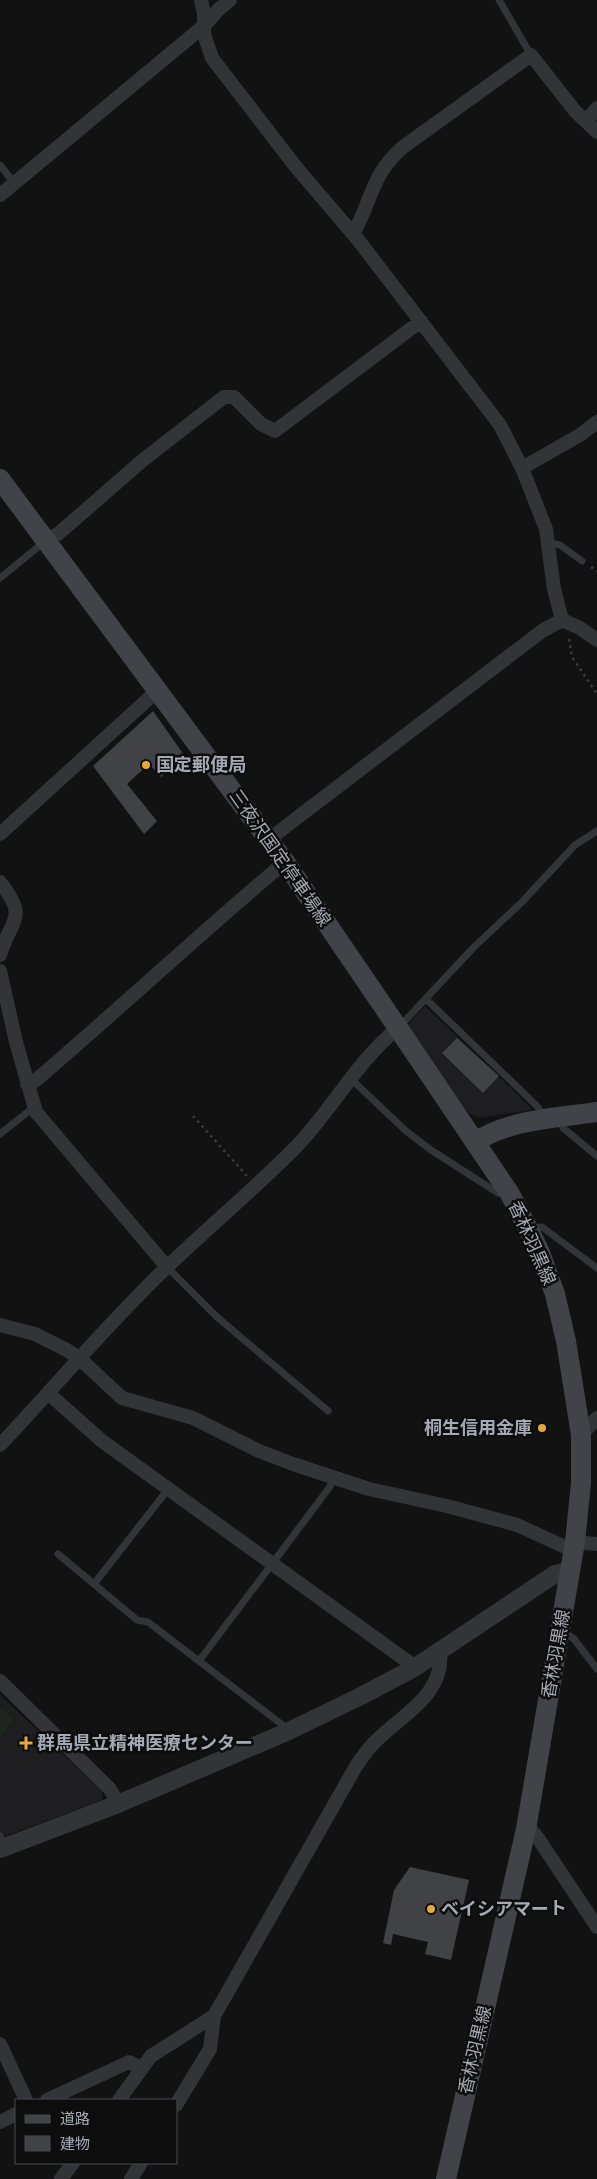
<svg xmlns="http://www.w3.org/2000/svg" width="597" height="2179" font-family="'Asap Condensed','Noto Sans JP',sans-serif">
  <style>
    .built { fill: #1e1e20 }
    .green { fill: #1e261f }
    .building { fill: #414246 }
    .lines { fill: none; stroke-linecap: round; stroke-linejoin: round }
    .path { stroke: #393b3f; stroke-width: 2.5; stroke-dasharray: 2.5 4; stroke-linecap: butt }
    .service { stroke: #333438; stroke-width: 7 }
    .minor { stroke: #333438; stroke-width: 14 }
    .tertiary { stroke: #333438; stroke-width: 18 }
    .secondary { stroke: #414348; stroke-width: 20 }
    .poi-dot { fill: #e6a838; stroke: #0d0d0e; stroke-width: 2 }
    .labels { text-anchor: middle; stroke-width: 5; stroke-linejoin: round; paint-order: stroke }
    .poi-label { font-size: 18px; font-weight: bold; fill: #a4a9b3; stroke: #0d0d0e; text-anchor: start }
    .street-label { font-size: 18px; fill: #a4a9b3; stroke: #0d0d0e }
  </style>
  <rect width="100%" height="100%" fill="#121213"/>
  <!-- built -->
  <path class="built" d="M425 1006 531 1108 532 1110 479 1118 463 1110 407 1025Z
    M0 1695 102 1791V1800L0 1838Z"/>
  <!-- green -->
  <path class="green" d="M0 1708 14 1719 0 1737Z"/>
  <!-- building -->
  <path class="building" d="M153 711 184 755 161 777 149 764 127 784 157 821 144 834 93 766Z
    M457 1038 499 1076 483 1093 442 1053Z
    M410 1867 469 1880 451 1960 425 1954 428 1942 393 1934 391 1945 383 1943 394 1890Z"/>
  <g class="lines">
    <!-- path -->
    <path class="path" d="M591 567 597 571
      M569 639 572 657 597 694
      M193 1116 247 1176"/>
    <!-- service -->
    <path class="service" d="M499 0 531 55
      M0 165 14 183
      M549 543 560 545 582 561
      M0 578 44 542
      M426 999 538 1107 543 1117
      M400 1026 474 947 522 902 575 845 597 831
      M350 1078 406 1131 431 1150 498 1193 504 1194
      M560 1118 563 1128 597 1156
      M0 1134 34 1107
      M529 1228 542 1227 597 1268
      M167 1267 217 1317 328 1411
      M58 1554 137 1620 148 1622 289 1730
      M94 1584 169 1488
      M561 1630 574 1639 597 1669
      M199 1661 329 1488 334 1478
      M0 1836 5 1847"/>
    <!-- minor -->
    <path class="minor" d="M201 0 204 14V34L212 58 296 167 359 241 500 425 522 468 546 529 554 589 562 620
      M587 120 597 108
      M0 195 205 25 219 9 230 0
      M353 234C373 199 370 176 403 147L531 55 575 111 597 132
      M522 468 580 435 597 422
      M46 540 58 534 143 460 224 397H234L261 424 275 431 421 321
      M0 834 157 691
      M268 840 542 631 562 620 580 628 597 640
      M0 882C29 919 11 918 0 955
      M0 971 16 1042 36 1112 167 1267
      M27 1084 35 1081C119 1009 200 934 285 862
      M0 1325 35 1334 65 1349 79 1358 122 1398 193 1418 259 1451 293 1464 369 1489 447 1506 517 1525 574 1551
      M48 1393 102 1441 407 1661 414 1668
      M581 1435 597 1418
      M0 1445C56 1386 108 1323 168 1266 210 1226 254 1189 295 1148 332 1110 356 1062 398 1028
      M575 1542 597 1544
      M0 1681 110 1789 118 1804
      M526 1829 533 1832 540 1841 597 1927
      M0 2044 26 2100
      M47 2100 129 2062 142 2068
      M119 2100 151 2056 214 2016
      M176 2105 210 2049 214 2016 355 1768C362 1757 369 1747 379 1738 405 1713 445 1693 440 1651
      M0 2122 16 2114
      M61 2179 73 2163
      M131 2179 141 2163"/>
    <!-- tertiary -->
    <path class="tertiary" d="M0 1849 118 1804 289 1731 361 1696 414 1668 555 1574 571 1570"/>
    <!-- secondary -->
    <path class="secondary" d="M0 479 285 862 398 1028 510 1194 539 1250 555 1294 566 1341 581 1435V1483L575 1542 526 1829 446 2179
      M475 1142C510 1119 557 1118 597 1112"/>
  </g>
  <!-- markers -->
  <g class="poi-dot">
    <circle cx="146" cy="765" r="5"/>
    <circle cx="542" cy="1428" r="5"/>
    <path d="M23.5 1735.5h5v5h5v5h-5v5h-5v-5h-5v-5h5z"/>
    <circle cx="431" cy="1909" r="5"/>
  </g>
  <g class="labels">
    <!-- poi labels -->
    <g class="poi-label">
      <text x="156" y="771">国定郵便局</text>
      <text x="532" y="1434" text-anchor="end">桐生信用金庫</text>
      <text x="37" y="1749">群馬県立精神医療センター</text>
      <text x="441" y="1915">ベイシアマート</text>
    </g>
    <!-- street labels -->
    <g class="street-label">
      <text transform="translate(280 858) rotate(55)" y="6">三夜沢国定停車場線</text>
      <text transform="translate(532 1243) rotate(66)" y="6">香林羽黒線</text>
      <text transform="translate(556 1654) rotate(-80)" y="6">香林羽黒線</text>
      <text transform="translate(475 2050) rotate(-77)" y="6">香林羽黒線</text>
    </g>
  </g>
  <!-- legend -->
  <rect x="15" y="2099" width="162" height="65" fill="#0d0d0e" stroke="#494b50"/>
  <rect x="25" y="2115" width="25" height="8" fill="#414348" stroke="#494b50"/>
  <text x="60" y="2124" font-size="15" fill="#a4a9b3">道路</text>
  <rect x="25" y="2136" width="25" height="15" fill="#414246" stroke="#494b50"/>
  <text x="60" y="2149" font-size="15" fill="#a4a9b3">建物</text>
</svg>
